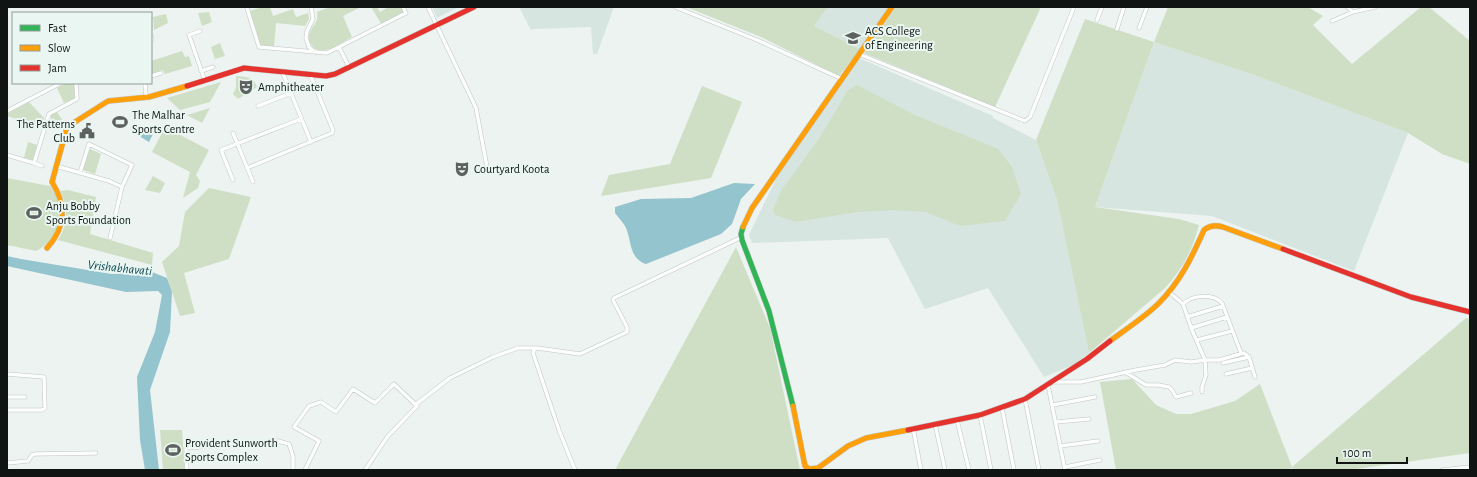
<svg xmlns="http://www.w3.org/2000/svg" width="1477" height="477" font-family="'Alegreya Sans',sans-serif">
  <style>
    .built { fill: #d6e5e0 }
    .green { fill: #cfdfc5 }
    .water { fill: #94c4ce }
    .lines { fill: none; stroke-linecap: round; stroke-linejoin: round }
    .street-casing { stroke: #c1c6c4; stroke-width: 4.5 }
    .fast-casing { stroke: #c1c6c4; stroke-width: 6 }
    .slow-casing { stroke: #c1c6c4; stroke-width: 6 }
    .jam-casing { stroke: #c1c6c4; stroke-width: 6 }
    .street { stroke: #fcfdfd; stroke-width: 3.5 }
    .fast { stroke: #30b455; stroke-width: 5 }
    .slow { stroke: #ff9f0a; stroke-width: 5 }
    .jam { stroke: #e5322d; stroke-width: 5 }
    .labels { text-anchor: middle; stroke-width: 4; stroke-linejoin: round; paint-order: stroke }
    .poi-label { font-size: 12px; fill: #101413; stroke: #e9f6f1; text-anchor: start }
    .water-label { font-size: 13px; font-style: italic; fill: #0c4853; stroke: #e9f6f1 }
  </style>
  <rect width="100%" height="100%" fill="#ecf3f0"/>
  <!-- built -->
  <path class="built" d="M432 7H459L437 18Z
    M519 7H614L597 54H593L591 27 533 29 531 30Z
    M828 7H889L860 49 814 26Z
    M1154 42 1254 75 1408 133 1354 271 1212 216 1095 207Z
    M859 58 993 116V118L1036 140 1057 200 1089 353 1073 365 1044 377 988 288 925 309 888 238 752 243 749 235 777 177Z"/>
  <!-- green -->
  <path class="green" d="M262 7H270L273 16 293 9 296 17 308 13 309 19 305 26 276 23 274 47 261 46 250 11Z
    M330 7H361L343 16 352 37C342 42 320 60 311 44 308 40 308 36 310 32 313 24 319 22 317 12Z
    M371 7H377L380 12 388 7H401L404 13 382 25Z
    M686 7H828L814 26 860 49 839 76 761 37Z
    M896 7H1041L995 107 864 53Z
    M1168 7H1308L1323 16 1313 25 1352 64 1421 7H1429L1470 41V164L1442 154 1408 133 1254 75 1154 42 1095 207 1179 219 1199 225C1193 249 1182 270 1165 288L1089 353 1057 200 1036 140 1085 19 1154 42Z
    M209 12 212 22 202 26 198 13Z
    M166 14 168 23 154 30 153 17Z
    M220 43 225 56 215 59 211 47Z
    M182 51 185 57 189 56 192 66 165 74 163 70 151 74V61Z
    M236 76C246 77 253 76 257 87L238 99 233 94 236 88Z
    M221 82 210 102 180 110 167 98Z
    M67 83 74 84 75 98 64 103 57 88Z
    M857 85 913 114 998 149 1012 167 1021 194 1005 221 960 226 926 212 893 210 858 212 796 222 775 215 773 210 781 191 820 137 848 90Z
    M702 86 742 102 711 178 601 196 609 175 670 164Z
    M29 102 44 118 42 127 7 116V114Z
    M210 108 202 123 187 115Z
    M57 112 63 121 61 123 51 120V115Z
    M165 127 209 150 196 175 200 181 198 188 183 198 190 172 152 152Z
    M28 142 37 145 33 160 24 158Z
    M90 149 101 154 95 174 83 170Z
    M153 176 165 183 160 193 145 190Z
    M7 178 50 186C68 208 61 238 36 251L7 245Z
    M209 188 251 197 229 259 184 273 195 313 180 316 162 262 179 246 185 212Z
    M68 190 96 197 90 234 153 253 152 265 58 240C68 225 69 208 60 191Z
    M736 247 770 328 800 470H615Z
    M1466 318 1470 319V453L1349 470H1294L1292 468 1287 470H1116L1100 382 1132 379 1156 405 1176 414H1191L1235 401 1260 384 1292 467Z
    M160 430H182L185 470H163Z"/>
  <!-- water -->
  <path class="water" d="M137 129 146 134 149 131 153 134 149 142 134 133Z
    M734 183 755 184 741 199 732 224 721 234 646 264C628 258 632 239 625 226 622 221 618 217 615 213V207L641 199 691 198Z
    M7 256 21 259 112 274 152 272 167 278 172 292 170 332 150 390 159 470H145L140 440 137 377 155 332 162 295 158 291 126 292 7 266Z"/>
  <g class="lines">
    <defs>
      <path id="street" d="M248 7 247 8 259 47 327 53 406 13 403 7
        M311 7 313 19 307 31 306 38 309 47 315 52
        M428 7 476 108 487 167
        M675 7 757 40 842 79
        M1347 7 1353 12
        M1097 20 1102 7
        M1332 21 1353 12 1375 7
        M1139 28 1147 7
        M1117 29 1124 7
        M200 31 189 35 205 81
        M151 36 152 40H151
        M339 47 349 67
        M859 54 1025 121 1030 117 1074 7
        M201 71 213 67
        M282 71 311 142
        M151 76 161 73
        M145 83 146 97
        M258 106 291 93
        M7 111 61 83
        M46 121 67 127
        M233 133 253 182
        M7 155 34 163 49 114 77 99 76 83
        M34 163 42 166
        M56 166 109 181 122 187 110 238
        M247 168 332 133 333 130 310 74
        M80 173 89 144 132 165 122 187
        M233 180 221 150 301 119
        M1169 292 1183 304 1192 330 1205 360 1206 375 1202 387V392
        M1183 304C1192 295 1212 293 1222 303L1241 353
        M1187 317 1223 306
        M1191 328 1227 317
        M1197 340 1232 331
        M535 348 533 353 559 430 575 470
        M1223 363 1249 357
        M1125 372 1146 385H1158L1169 387 1172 390 1176 397 1191 393
        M7 374 44 377 45 408 42 410H7
        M1226 374 1252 368
        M1052 382H1081L1136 370 1165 365 1175 360 1191 362 1205 360H1219L1244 353 1249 357 1255 377
        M1048 385 1065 470
        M7 397H25
        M1025 399 1039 470
        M415 405 450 378 493 357 518 348H537L580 354 627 332V327L613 300 614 298 742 237
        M1053 405 1095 397
        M1002 408 1014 470
        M980 415 991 470
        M957 420 969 470
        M1056 422 1089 419
        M935 424 945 470
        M913 428 921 470
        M1060 446 1098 441
        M7 463 28 461 32 455 35 454 96 453
        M1065 467 1100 460
        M187 470 186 448 278 441 289 444 293 456V470
        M305 470 319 441 294 427 309 406 321 402 336 412 353 389 375 403 394 384 417 406 388 436 365 470
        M1442 470 1470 467"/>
      <path id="fast" d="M743 227 741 234 742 240 769 311 793 406"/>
      <path id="slow" d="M743 227 752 208 892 7
        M47 248C66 227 67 206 52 182L67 127 108 101 149 97 187 86
        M1110 341C1126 329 1145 317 1159 303 1180 282 1192 257 1204 230 1210 225 1216 225 1223 227L1283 249
        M793 406 805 466 809 469 818 468 848 446 866 438 908 430"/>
      <path id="jam" d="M187 86 244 68 326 76 335 74 474 7
        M1283 249 1411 297 1470 312
        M908 430 980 415 1025 399 1087 359 1110 341"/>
    </defs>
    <!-- street casing -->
    <use href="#street" class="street-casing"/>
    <!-- fast casing -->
    <use href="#fast" class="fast-casing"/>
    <!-- slow casing -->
    <use href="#slow" class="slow-casing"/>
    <!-- jam casing -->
    <use href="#jam" class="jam-casing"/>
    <!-- street -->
    <use href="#street" class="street"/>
    <!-- fast -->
    <use href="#fast" class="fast"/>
    <!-- slow -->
    <use href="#slow" class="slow"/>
    <!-- jam -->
    <use href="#jam" class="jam"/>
  </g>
  <!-- icons -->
  <defs>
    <symbol id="university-bare" viewBox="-9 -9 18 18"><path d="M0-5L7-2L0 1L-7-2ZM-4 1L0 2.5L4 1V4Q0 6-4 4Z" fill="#5d6260" stroke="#e9f6f1" stroke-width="2.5" paint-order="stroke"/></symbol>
    <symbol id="theatre-bare" viewBox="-9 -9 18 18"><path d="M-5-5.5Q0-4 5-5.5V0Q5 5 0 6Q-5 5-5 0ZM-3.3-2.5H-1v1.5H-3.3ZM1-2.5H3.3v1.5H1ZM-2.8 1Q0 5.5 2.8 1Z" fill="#5d6260" stroke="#e9f6f1" stroke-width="2.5" paint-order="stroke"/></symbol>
    <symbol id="stadium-bare" viewBox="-9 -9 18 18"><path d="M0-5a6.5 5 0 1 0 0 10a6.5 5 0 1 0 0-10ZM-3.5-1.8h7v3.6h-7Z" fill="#5d6260" stroke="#e9f6f1" stroke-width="2.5" paint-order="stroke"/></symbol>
    <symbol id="civic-bare" viewBox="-9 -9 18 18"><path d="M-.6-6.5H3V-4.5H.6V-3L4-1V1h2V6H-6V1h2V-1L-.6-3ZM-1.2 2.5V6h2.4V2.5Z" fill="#5d6260" stroke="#e9f6f1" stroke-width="2.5" paint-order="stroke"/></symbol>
  </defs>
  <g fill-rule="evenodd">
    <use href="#university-bare" x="842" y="27" width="22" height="22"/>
    <use href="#theatre-bare" x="235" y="76" width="22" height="22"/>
    <use href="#stadium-bare" x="109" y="111" width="22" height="22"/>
    <use href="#civic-bare" x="76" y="120" width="22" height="22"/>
    <use href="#theatre-bare" x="451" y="158" width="22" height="22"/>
    <use href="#stadium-bare" x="23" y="202" width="22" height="22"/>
    <use href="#stadium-bare" x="162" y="439" width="22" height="22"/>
  </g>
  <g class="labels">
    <!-- poi labels -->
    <g class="poi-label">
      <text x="865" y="35">ACS College<tspan x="865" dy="14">of Engineering</tspan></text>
      <text x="258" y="91">Amphitheater</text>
      <text x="132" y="119">The Malhar<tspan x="132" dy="14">Sports Centre</tspan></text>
      <text x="75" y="128" text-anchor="end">The Patterns<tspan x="75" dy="14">Club</tspan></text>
      <text x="474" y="173">Courtyard Koota</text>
      <text x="46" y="210">Anju Bobby<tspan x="46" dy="14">Sports Foundation</tspan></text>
      <text x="185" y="447">Provident Sunworth<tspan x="185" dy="14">Sports Complex</tspan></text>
    </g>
    <!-- water labels -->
    <g class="water-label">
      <text transform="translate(120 267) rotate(6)" y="5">Vrishabhavati</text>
    </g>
  </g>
  <!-- border -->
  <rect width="1477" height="477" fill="none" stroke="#101413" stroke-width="16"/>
  <!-- legend -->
  <rect x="12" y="12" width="140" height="72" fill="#e9f6f1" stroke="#929c98"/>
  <rect x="20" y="25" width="20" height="6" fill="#30b455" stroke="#929c98"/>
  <text x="48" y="32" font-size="12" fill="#101413">Fast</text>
  <rect x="20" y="45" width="20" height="6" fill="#ff9f0a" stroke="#929c98"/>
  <text x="48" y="52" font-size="12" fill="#101413">Slow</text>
  <rect x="20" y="65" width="20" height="6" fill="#e5322d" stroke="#929c98"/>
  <text x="48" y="72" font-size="12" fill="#101413">Jam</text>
  <!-- scale -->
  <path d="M1337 457v6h70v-6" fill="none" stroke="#101413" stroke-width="2"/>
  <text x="1343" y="457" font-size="12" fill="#101413" stroke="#e9f6f1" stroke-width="3" paint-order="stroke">100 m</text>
</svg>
